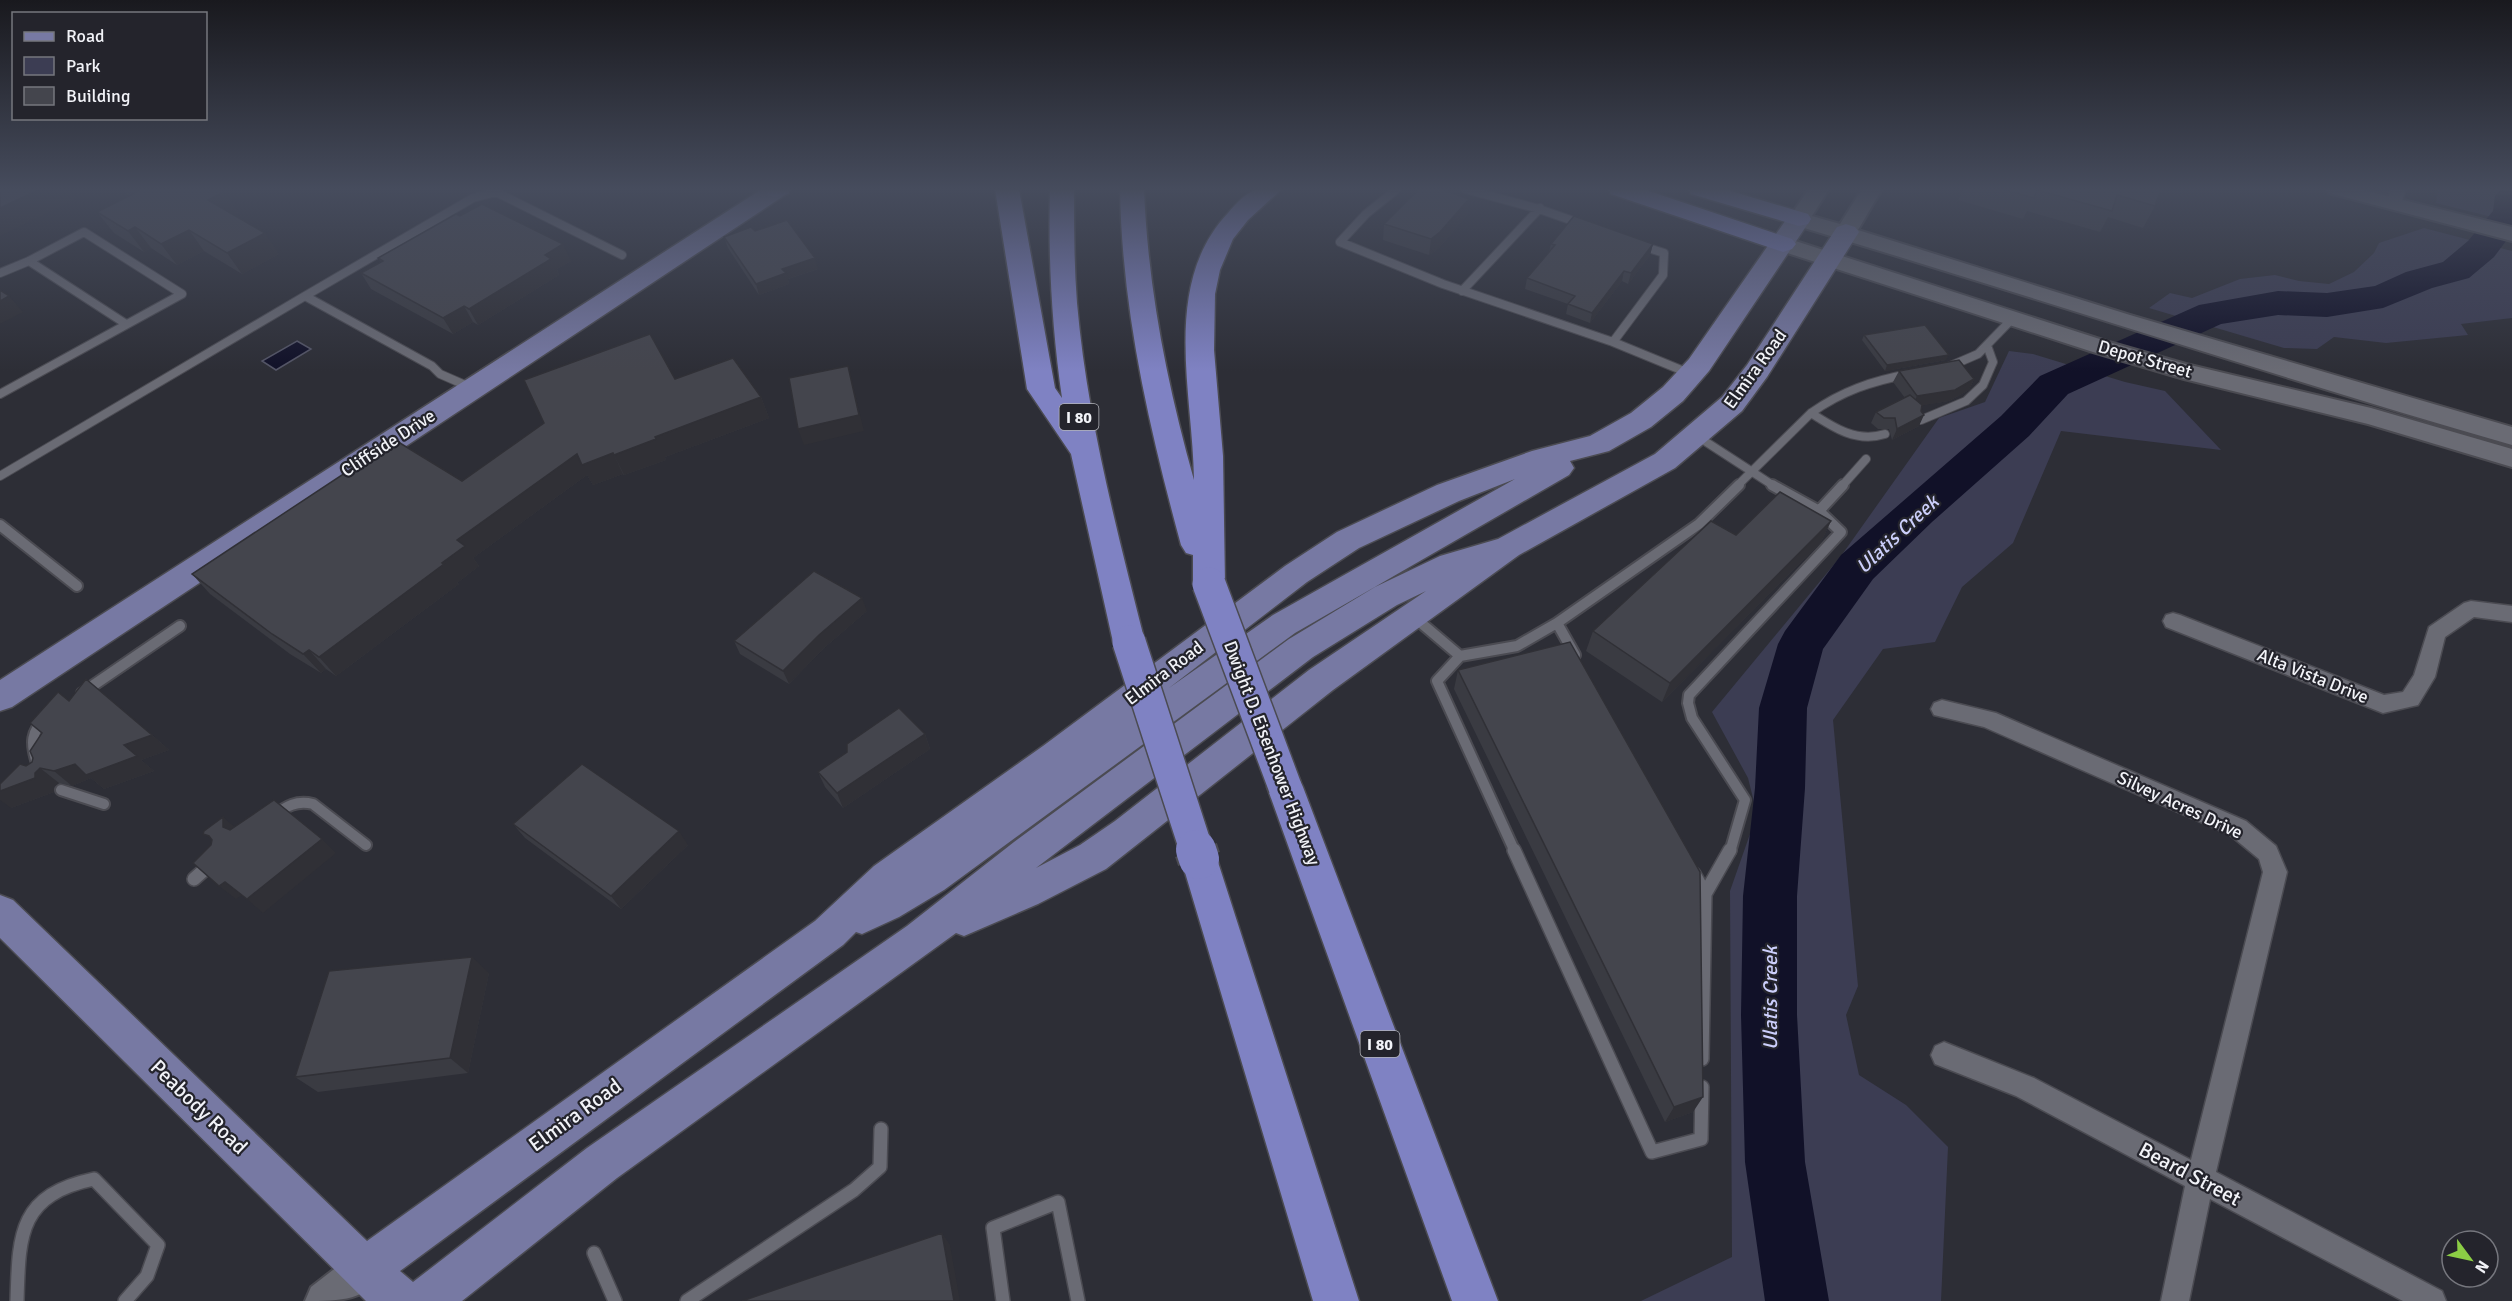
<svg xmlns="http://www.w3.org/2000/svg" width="2512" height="1301" font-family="Signika,sans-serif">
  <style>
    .green { fill: #3c3d53 }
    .water { fill: #111128; stroke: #545566; stroke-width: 1.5 }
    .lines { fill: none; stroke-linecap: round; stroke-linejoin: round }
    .river { fill: #111128; fill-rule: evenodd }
    .lane-far2-casing { stroke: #4b4b52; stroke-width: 10 }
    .lane-far1-casing { stroke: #4b4b52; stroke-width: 14 }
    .lane-casing { stroke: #4b4b52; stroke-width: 16 }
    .street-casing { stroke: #4b4b52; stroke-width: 3 }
    .secondary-casing { stroke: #4b4b52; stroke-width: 4 }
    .primary-casing { stroke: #4b4b52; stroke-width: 3 }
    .highway-casing { stroke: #4b4b52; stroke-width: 3 }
    .lane-far2 { stroke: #6a6b74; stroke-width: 8 }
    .lane-far1 { stroke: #6a6b74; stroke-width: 10 }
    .lane { stroke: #6a6b74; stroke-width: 13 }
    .street { fill: #6a6b74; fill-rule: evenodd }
    .secondary { fill: #6a6b74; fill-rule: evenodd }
    .primary { fill: #7779a3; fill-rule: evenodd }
    .highway { fill: #7f82c3; fill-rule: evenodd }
    .highway-bridge-far1-casing { stroke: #4b4b52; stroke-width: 36; stroke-linecap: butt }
    .highway-bridge-casing { stroke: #4b4b52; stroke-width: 44; stroke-linecap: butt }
    .highway-bridge-far1 { stroke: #7f82c3; stroke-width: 33 }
    .highway-bridge { stroke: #7f82c3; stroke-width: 40 }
    .wall { fill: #3a3b42 }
    .shaded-wall { fill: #303036 }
    .building { fill: #44454d; stroke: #303036; stroke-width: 1.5 }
    .labels { text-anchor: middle; stroke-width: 4.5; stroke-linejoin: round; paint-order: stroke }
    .shield { fill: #24242c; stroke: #b4b5bb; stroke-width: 1.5 }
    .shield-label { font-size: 16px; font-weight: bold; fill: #f2f3f8 }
    .street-label { font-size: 18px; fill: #f2f3f8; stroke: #24242c }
    .water-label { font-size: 20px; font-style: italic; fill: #cccffb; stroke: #24242c }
    .near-street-label { font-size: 21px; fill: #f2f3f8; stroke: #24242c }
  </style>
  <rect width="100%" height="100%" fill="#2d2e36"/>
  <!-- green -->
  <path class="green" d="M2438 189H2512V222L2436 203Z
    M2424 228 2512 251V318L2461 324 2468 335 2386 343 2334 337 2317 349 2284 348 2149 308 2170 293 2192 298 2240 279 2275 275 2299 281 2329 284 2354 272 2374 253 2379 243Z
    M2009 351 2033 354 2125 382 2165 391 2221 450 2061 431 2013 543 1962 587 1935 642 1883 649 1833 720 1858 986 1846 1015 1859 1075 1906 1105 1948 1147 1941 1301H1641L1732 1257 1730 891 1757 814 1748 778 1712 712 1841 556 1939 418 1985 402Z"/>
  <!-- water -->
  <path class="water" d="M297 341 311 349 276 370 262 361Z"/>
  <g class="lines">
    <!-- river -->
    <path class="river" d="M2500 189H2512V233L2494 257 2469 278 2432 288 2383 308 2327 317 2278 315 2221 324 2068 394 2029 436 1932 522 1873 579 1823 649 1807 708 1805 788 1797 896V1015L1805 1162 1829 1301H1765L1745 1162 1741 1015 1743 896 1755 788 1759 708 1778 644 1785 631 1841 555 2001 416 2040 376 2199 305 2278 291 2327 293 2375 286 2406 272 2443 262 2468 241 2493 211 2495 196Z"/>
    <defs>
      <path id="lane-far2" d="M1397 189 1366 214 1340 242 1443 284 1613 342 1691 374
        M1465 189 1539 209 1582 224
        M29 261 126 324
        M0 273 29 261 84 232 182 294 0 394
        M1462 291 1540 208
        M305 296 473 198 496 192 622 255
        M1613 342 1663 275 1664 253 1639 245
        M1948 367 1978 354 2013 318
        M1811 413C1834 428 1857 443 1885 434
        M1921 420 1966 401 1983 385 1993 362 1988 348
        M1697 436 1774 486
        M0 476 305 296 432 366 440 374 472 388
        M1737 486 1811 413C1842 391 1872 381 1909 374
        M1842 486 1866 459"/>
      <path id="lane-far1" d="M1819 511 1843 485
        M0 525 77 586
        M1414 617 1460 656 1517 646 1557 623 1699 524 1739 485
        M1557 623 1575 655
        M1460 656 1437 681 1515 852
        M82 693 180 626
        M36 760C31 743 31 732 45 719
        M61 790 104 804
        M274 816C286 806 297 800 313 804L366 845
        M1730 852 1745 800 1692 718 1688 703 1689 695 1841 532 1819 511 1772 485"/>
      <path id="lane" d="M1514 850 1652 1152 1701 1139 1702 1087
        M1694 874 1705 894 1702 1059
        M194 879 213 862
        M1705 894 1730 850
        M594 1253 615 1301
        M17 1301C19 1235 18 1195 94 1179L158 1245 147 1276 125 1301
        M687 1301 854 1190 880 1167 881 1129
        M1003 1301 993 1228 1058 1202 1078 1301"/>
      <path id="street" d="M2391 189H2406L2400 207 2394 209 2386 204Z
        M2471 601 2512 606V622L2474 617 2445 637 2435 677 2418 705 2383 713 2166 627 2163 621 2166 615 2173 613 2180 615 2384 695 2403 692 2414 675 2429 627 2464 603Z
        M1942 700 1996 713 2246 821 2276 846 2287 872 2216 1172 2442 1291 2446 1301H2403L2210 1199 2189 1301H2161L2185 1186 2016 1096 1935 1064 1931 1055 1935 1046 1944 1042 2034 1078 2191 1160 2263 872 2259 859 2230 835 1984 727 1934 715 1931 709 1934 703Z"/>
      <path id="secondary" d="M1809 189H1829L1812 216 1840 224 1862 189H1882L1858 230 2130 315 2512 427V445C2270 375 2032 296 1791 224L1788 219Z
        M2326 189H2359L2512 227V241L2329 193Z
        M1783 237 2109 342 2186 364 2371 408 2512 449V467L2368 424 2184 379 2093 352 1775 249 1772 244 1775 239Z
        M365 1251 379 1256 384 1270C368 1301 341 1301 305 1301L311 1287 351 1256Z"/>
      <path id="primary" d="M762 189 788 190 785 195 12 707 0 711V680Z
        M1799 212 1808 214 1811 219 1709 371 1683 401 1651 427 1609 451 1570 461 1574 468 1569 475 1295 633 944 890 899 917 862 934 856 932 843 945 400 1271 413 1282 587 1148 907 926 1014 842 1289 639 1375 587 1440 556 1498 539 1655 454 1722 397 1747 365 1837 227 1846 224 1855 227 1859 232 1767 377 1742 411 1675 468 1519 555 1333 690 1106 869 1038 904 964 936 956 933 617 1178 462 1301H366L0 938V895L13 900 367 1241 815 921 874 866 1043 746 1285 566 1337 532 1437 485 1532 451 1590 436 1631 413 1663 387 1689 359 1790 214ZM1515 479 1273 615 1169 688 1307 582 1359 548 1459 501ZM1426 591 1309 670 1115 821 1080 845 1036 868 1313 657 1397 605Z"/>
      <path id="highway" d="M765 189H791L788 194 776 197 767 195Z
        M995 189H1019L1055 388 1062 398C1052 328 1048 259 1050 189H1074C1074 227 1074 265 1077 303 1087 418 1117 531 1145 642L1141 651 1129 655 1117 651 1113 642 1071 454 1027 389Z
        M1120 189H1144C1148 289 1167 384 1194 480 1193 393 1161 284 1228 213 1247 191 1253 187 1282 189L1248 220 1233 239 1220 270 1215 294 1214 350 1223 456 1225 584 1220 593 1209 596 1198 593 1193 584V555L1186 553 1181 545C1149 427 1122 311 1120 189Z
        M1608 189H1643L1792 239 1796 244 1792 249 1783 252 1774 249 1611 194Z
        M1688 189H1724L1808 214 1811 219 1808 224 1799 226 1691 194Z
        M1285 772 1298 776 1303 787 1498 1301H1452L1267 787 1272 776Z
        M1199 843 1212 847 1217 859 1359 1301H1313L1181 859 1186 847Z"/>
    </defs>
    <!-- lane-far2 casing -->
    <use href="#lane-far2" class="lane-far2-casing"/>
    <!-- lane-far1 casing -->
    <use href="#lane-far1" class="lane-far1-casing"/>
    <!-- lane casing -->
    <use href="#lane" class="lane-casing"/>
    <!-- street casing -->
    <use href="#street" class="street-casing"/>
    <!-- secondary casing -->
    <use href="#secondary" class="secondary-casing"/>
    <!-- primary casing -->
    <use href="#primary" class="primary-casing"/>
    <!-- highway casing -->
    <use href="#highway" class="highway-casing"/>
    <!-- lane-far2 -->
    <use href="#lane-far2" class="lane-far2"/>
    <!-- lane-far1 -->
    <use href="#lane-far1" class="lane-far1"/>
    <!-- lane -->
    <use href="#lane" class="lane"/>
    <!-- street -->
    <use href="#street" class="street"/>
    <!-- secondary -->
    <use href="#secondary" class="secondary"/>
    <!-- primary -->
    <use href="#primary" class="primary"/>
    <!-- highway -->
    <use href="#highway" class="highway"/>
    <defs>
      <path id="highway-bridge-far1" d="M1209 584 1285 787
        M1129 642 1197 852"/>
      <path id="highway-bridge" d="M1196 850 1199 859"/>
    </defs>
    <!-- highway-bridge-far1 casing -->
    <use href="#highway-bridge-far1" class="highway-bridge-far1-casing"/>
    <!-- highway-bridge casing -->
    <use href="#highway-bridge" class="highway-bridge-casing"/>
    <!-- highway-bridge-far1 -->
    <use href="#highway-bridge-far1" class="highway-bridge-far1"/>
    <!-- highway-bridge -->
    <use href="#highway-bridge" class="highway-bridge"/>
  </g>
  <!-- wall -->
  <path class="wall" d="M123 189H219L224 192 238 213 234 215 279 254 242 274 204 251 177 265 151 248 144 252 114 233 97 212 129 196Z
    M1964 189H2161L2155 206 2143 228 2108 217 2100 232 2027 211 2023 219 1958 200Z
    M1469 199 1467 215 1438 249 1429 255 1383 240 1384 224Z
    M460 216 571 261 557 269 559 275 478 325 473 322 453 334 371 289 361 273 381 262 378 258Z
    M755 231 818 269 788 279 789 284 759 295 728 248 724 237Z
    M1551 244H1653L1650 255 1628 284 1622 281 1590 323 1566 314 1568 304 1525 289 1527 278 1549 252Z
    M1864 335 1946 360 1885 371 1862 340Z
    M1899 371 1974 379 1969 390 1949 401 1922 405 1919 426 1892 440 1889 429H1878L1871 423 1876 412 1905 398 1893 382Z
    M675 379 761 397 769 418 665 457 666 460 624 475 623 474 593 485 587 475 473 558 479 566 457 583 459 584 336 676 326 669 321 673 290 654 210 594 192 574 462 481Z
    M1831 521 1821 542 1662 702 1586 651 1593 631 1736 535Z
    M867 611 824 648 789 684 740 654 734 641Z
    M1458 670 1693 1112 1665 1122 1454 689Z
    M69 701 152 735 169 750 141 760 154 771 104 789 91 778 72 786 59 783 54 787V792L11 808 26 766 32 762Z
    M925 734 930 749 843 808 825 787 818 772Z
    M513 824 688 845 621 909 525 838Z
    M489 973 468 1073 318 1092 295 1077Z"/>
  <!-- shaded-wall -->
  <path class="shaded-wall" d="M40 189H68L76 199 0 236V208Z
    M224 192 238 213 223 221 208 200Z
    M1469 199 1467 215 1438 249 1429 255 1431 239Z
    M135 227 151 248 144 252 128 231Z
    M189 230 204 251 177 265 161 244Z
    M265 233 279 254 242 274 227 253Z
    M563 244 571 261 557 269 559 275 478 325 469 309 545 255Z
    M1653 244 1650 255 1628 284 1631 273Z
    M815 258 818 269 788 279 789 284 759 295 756 284 782 269Z
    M1624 271 1622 281 1590 323 1592 313Z
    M9 296 23 312 0 324V301Z
    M464 306 473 322 453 334 443 318Z
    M1949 355 1946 360 1885 371 1887 365Z
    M848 366 852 382 864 431 804 445 798 429Z
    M1974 379 1969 390 1949 401 1912 407 1917 396Z
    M761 397 769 418 665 457 666 460 624 475 614 455 655 437Z
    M1924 415 1919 426 1892 440 1897 429Z
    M613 453 623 474 593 485 587 475 473 558 479 566 457 583 459 584 336 676 319 657 442 563 457 540 577 454Z
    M1831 521 1821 542 1662 702 1670 683Z
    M862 598 867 611 824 648 789 684 783 671 819 635Z
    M309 650 326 669 321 673 303 654Z
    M925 734 930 749 843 808 837 793Z
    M152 735 169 750 141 760 154 771 104 789 91 778 72 786 54 771Z
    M40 768 59 783 54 787V792L11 808 0 800V791L35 773Z
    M223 817 239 831V841L223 827Z
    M679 831 688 845 621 909 611 896Z
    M322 839 336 853 263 913 247 899Z
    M225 882 242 895 236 899 219 886Z
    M472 957 489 973 468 1073 450 1058Z
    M1703 1097 1693 1112 1665 1122 1674 1107Z
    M942 1233 950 1245 960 1301H954Z"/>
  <!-- building -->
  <path class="building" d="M0 189H40L0 208Z
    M135 189H219L224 192 208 200 265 233 227 253 189 230 161 244 135 227 128 231 97 212 139 191Z
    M1419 189H1441L1469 199 1440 232 1431 239 1384 224Z
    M2001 189H2161L2155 206 2117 195 2112 211 2037 190 2034 198Z
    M482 204 563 244 545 255 551 259 469 309 464 306 443 318 361 273 383 261 378 258 456 214 460 216Z
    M1574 216 1653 244 1631 273 1624 271 1592 313 1568 304 1575 296 1527 278 1555 245 1551 244Z
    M787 220 815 258 782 269 786 273 756 284 724 237 751 227 755 231Z
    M0 290 9 296 0 301Z
    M1925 325 1949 355 1887 365 1864 335Z
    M650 334 675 379 733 358 761 397 655 437 656 439 614 455 613 453 582 465 577 454 457 540 465 546 442 563 444 564 319 657 309 650 303 654 272 634 192 574 395 440 462 481 544 423 524 380Z
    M1959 360 1974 379 1955 390 1917 396 1899 371Z
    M848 366 859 415 798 429 789 378Z
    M1910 395 1922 405 1921 411 1924 415 1897 429 1895 418H1884L1876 412Z
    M1780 492 1831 521 1670 683 1593 631 1711 521 1736 535Z
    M814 571 862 598 819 635 783 671 734 641Z
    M1570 642 1700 872 1703 1097 1674 1107 1458 670Z
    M86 679 152 735 124 745 137 756 86 775 75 764 54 771 40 768 35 773V778L0 791V784L20 764 26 766 32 762 33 758 30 751 42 733 30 723 58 692 69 701Z
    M899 708 925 734 837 793 818 772 847 752V744Z
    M582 764 679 831 611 896 513 824Z
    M274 800 322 839 247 899 225 882 219 886 193 863 211 845 212 840 209 836 203 834 204 831 223 817V827L230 830Z
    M472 957 450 1058 295 1077 329 971Z
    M942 1233 954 1301H742Z"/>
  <!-- sky -->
  <linearGradient id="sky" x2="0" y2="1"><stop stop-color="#19191e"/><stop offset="0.51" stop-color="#464c5d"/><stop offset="1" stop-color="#464c5d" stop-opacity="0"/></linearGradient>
  <rect width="2512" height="371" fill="url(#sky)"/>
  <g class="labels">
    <!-- shield labels -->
    <g class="shield">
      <rect x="1059.5" y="404" width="39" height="26" rx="4.5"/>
      <rect x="1360.5" y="1031" width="39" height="26" rx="4.5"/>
    </g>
    <g class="shield-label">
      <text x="1079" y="423">I 80</text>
      <text x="1380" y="1050">I 80</text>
    </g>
    <!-- street labels -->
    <g class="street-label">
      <text transform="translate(2145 359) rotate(16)" y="6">Depot Street</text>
      <text transform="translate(1755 369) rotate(-54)" y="6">Elmira Road</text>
      <text transform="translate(388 443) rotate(-33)" y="6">Cliffside Drive</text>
      <text transform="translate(1164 673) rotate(-37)" y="6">Elmira Road</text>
      <text transform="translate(2313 676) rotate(22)" y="6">Alta Vista Drive</text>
      <text transform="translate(1272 753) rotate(69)" y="6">Dwight D. Eisenhower Highway</text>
      <text transform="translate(2180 805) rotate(25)" y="6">Silvey Acres Drive</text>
    </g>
    <!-- water labels -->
    <g class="water-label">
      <text transform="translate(1897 534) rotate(-43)" y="7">Ulatis Creek</text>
      <text transform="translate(1770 998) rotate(-90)" y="7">Ulatis Creek</text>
    </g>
    <!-- near-street labels -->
    <g class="near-street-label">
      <text transform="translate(199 1107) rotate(44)" y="7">Peabody Road</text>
      <text transform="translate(575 1115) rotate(-36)" y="7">Elmira Road</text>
      <text transform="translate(2190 1174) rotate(28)" y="7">Beard Street</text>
    </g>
  </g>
  <!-- legend -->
  <rect x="12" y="12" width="195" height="108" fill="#24242c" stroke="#76777e" stroke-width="1.5"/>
  <rect x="24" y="32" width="30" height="9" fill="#7779a3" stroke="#76777e" stroke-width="1.5"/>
  <text x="66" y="42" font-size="18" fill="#f2f3f8">Road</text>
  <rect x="24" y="57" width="30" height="18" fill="#3c3d53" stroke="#76777e" stroke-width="1.5"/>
  <text x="66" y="72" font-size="18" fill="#f2f3f8">Park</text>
  <rect x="24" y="87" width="30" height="18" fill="#44454d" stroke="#76777e" stroke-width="1.5"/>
  <text x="66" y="102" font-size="18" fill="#f2f3f8">Building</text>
  <!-- north arrow -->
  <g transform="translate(2470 1259) rotate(123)"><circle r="28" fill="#24242c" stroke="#76777e" stroke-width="1.5"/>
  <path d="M0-4.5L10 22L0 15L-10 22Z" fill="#8cce45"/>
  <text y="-9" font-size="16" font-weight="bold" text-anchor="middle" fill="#f2f3f8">N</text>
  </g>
</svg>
